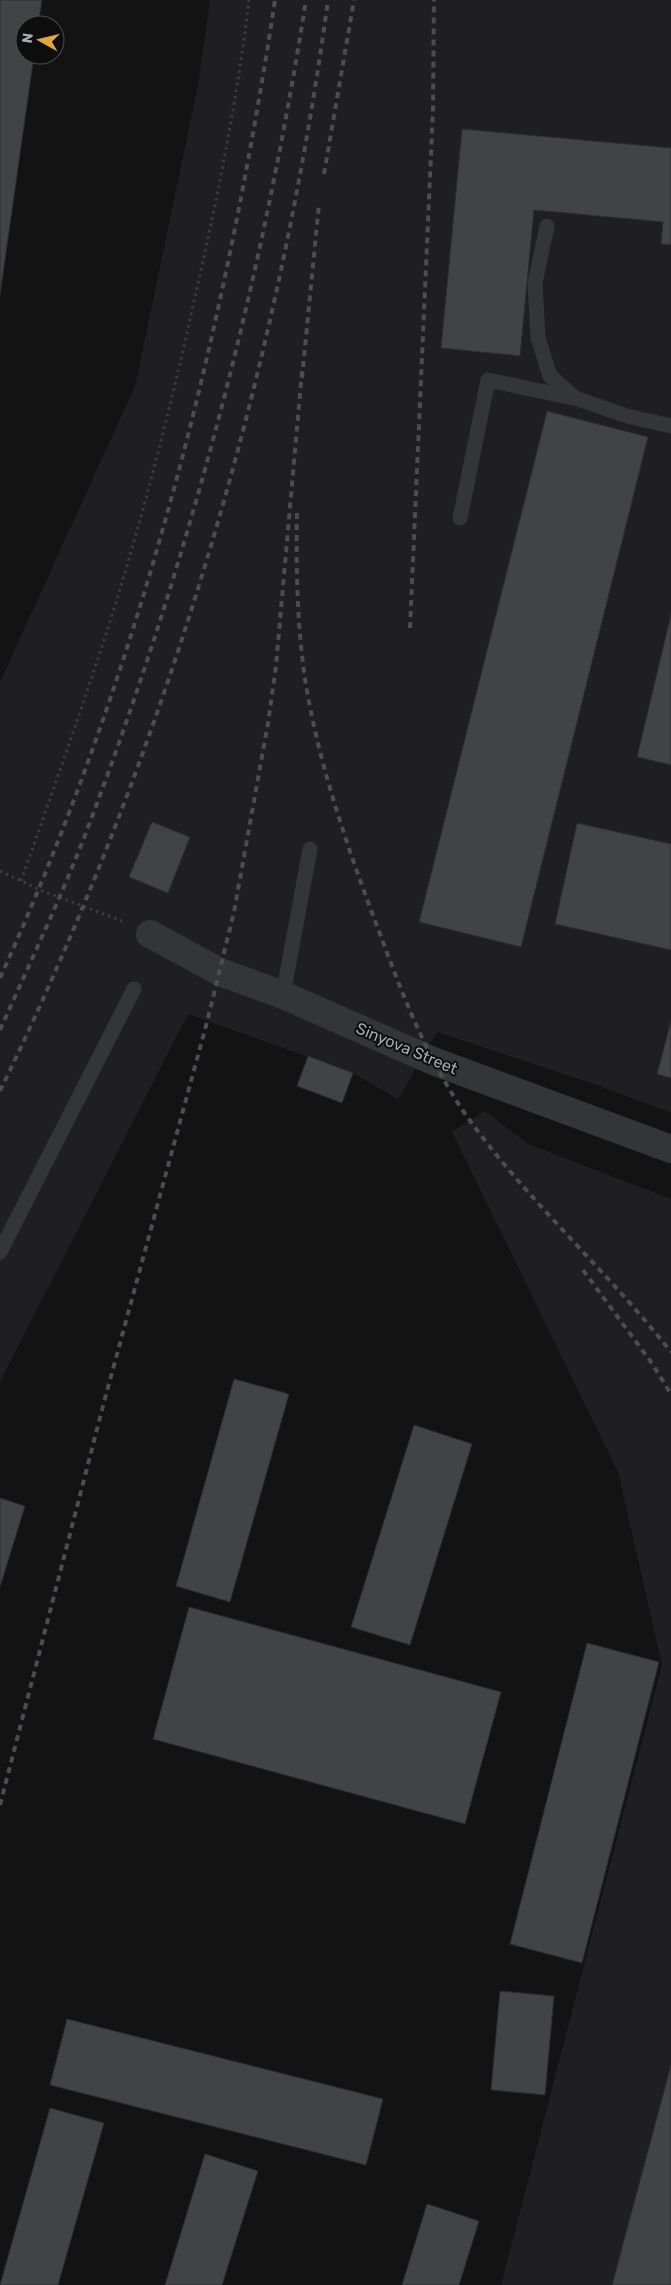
<svg xmlns="http://www.w3.org/2000/svg" width="671" height="2285" font-family="Rubik,sans-serif">
  <style>
    .built { fill: #1f1f21 }
    .building { fill: #424347; stroke: #2d2d30 }
    .lines { fill: none; stroke-linecap: round; stroke-linejoin: round }
    .path { stroke: #3b3c40; stroke-width: 3; stroke-dasharray: 2.5 4; stroke-linecap: butt }
    .service { stroke: #343539; stroke-width: 15 }
    .minor { stroke: #343539; stroke-width: 28 }
    .rail { stroke: #4c4d52; stroke-width: 4; stroke-dasharray: 6 5; stroke-linecap: butt }
    .labels { text-anchor: middle; stroke-width: 4; stroke-linejoin: round; paint-order: stroke }
    .street-label { font-size: 16px; fill: #a6aab3; stroke: #0e0e0f }
  </style>
  <rect width="100%" height="100%" fill="#131314"/>
  <!-- built -->
  <path class="built" d="M210 0H671V1113L591 1083 437 1032 398 1099 353 1073 188 1014 0 1382V682L135 386 198 85Z
    M485 1111 528 1144 671 1199V2285H501L662 1665 618 1472 452 1132Z"/>
  <!-- building -->
  <path class="building" d="M0 0H42L38 25H25V55H34L0 295Z
    M462 129 671 148V245L661 244 663 222 534 210 520 356 441 348Z
    M547 411 648 437 521 947 419 922Z
    M671 614V765L637 757Z
    M152 822 190 837 168 893 129 877Z
    M577 823 671 844V950L555 924Z
    M671 1021V1078L657 1074Z
    M308 1056 353 1073 342 1103 297 1086Z
    M234 1379 289 1394 230 1602 176 1586Z
    M414 1425 472 1444 410 1645 351 1627Z
    M0 1498 25 1506 0 1587Z
    M189 1607 501 1692 465 1824 153 1739Z
    M587 1643 659 1662 582 1963 510 1944Z
    M500 1991 554 1996 545 2095 491 2090Z
    M67 2019 383 2099 366 2165 50 2085Z
    M671 2065V2285H612Z
    M50 2108 104 2123 58 2285H0Z
    M205 2154 258 2171 222 2285H165Z
    M427 2204 479 2221 459 2285H402Z"/>
  <g class="lines">
    <!-- path -->
    <path class="path" d="M0 871 40 890 122 921
      M21 881C51 796 81 711 109 625 142 520 169 414 193 306 216 205 237 103 249 0"/>
    <!-- service -->
    <path class="service" d="M547 226 535 283 538 338 550 376 575 398 627 416 671 426
      M460 518 488 380 573 398
      M283 995 310 849
      M0 1252 134 989"/>
    <!-- minor -->
    <path class="minor" d="M150 934 220 972 283 995 433 1061 671 1149"/>
    <!-- rail -->
    <path class="rail" d="M324 174 354 0
      M302 378 319 204
      M297 513C296 568 297 624 305 679 319 767 349 852 380 934 404 999 430 1066 471 1122 531 1204 608 1272 671 1352
      M410 628 433 109 434 0
      M0 978C141 668 224 336 275 0
      M0 1030C33 956 68 883 96 806 193 546 263 275 306 0
      M0 1091C166 749 277 377 328 0
      M583 1270 651 1362 671 1394
      M0 1805 103 1406 207 1022 234 912 268 723 276 666 302 371"/>
  </g>
  <g class="labels">
    <!-- street labels -->
    <g class="street-label">
      <text transform="translate(407 1048) rotate(23)" y="6">Sinyova Street</text>
    </g>
  </g>
  <!-- north arrow -->
  <g transform="translate(40 40) rotate(278)"><circle r="24" fill="#0e0e0f" stroke="#4b4c51"/>
  <path d="M0-4L9 19L0 12L-9 19Z" fill="#dea741"/>
  <text y="-8" font-size="14" font-weight="bold" text-anchor="middle" fill="#a6aab3">N</text>
  </g>
</svg>
